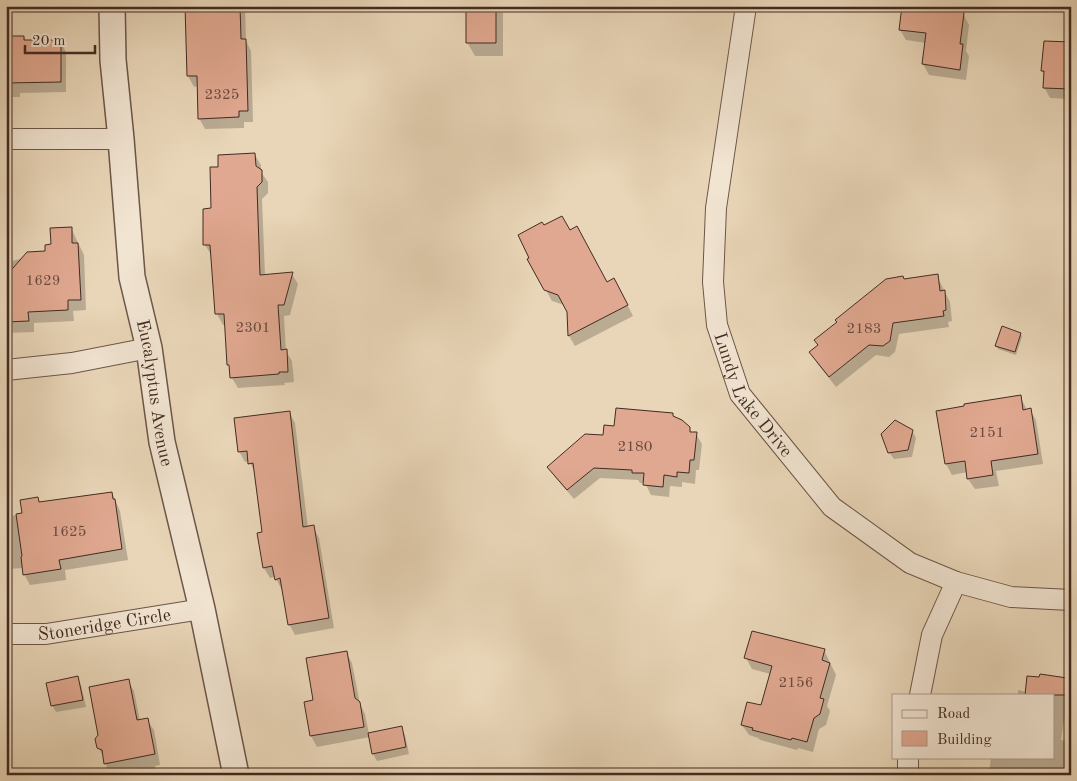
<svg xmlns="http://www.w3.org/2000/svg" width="1077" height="781" font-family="'Old Standard TT',serif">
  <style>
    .shadow { fill: #0003 }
    .building { fill: #e0a890; stroke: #422b22 }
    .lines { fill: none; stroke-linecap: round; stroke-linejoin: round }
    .minor-casing { stroke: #6c5648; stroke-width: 22 }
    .tertiary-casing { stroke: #6c5648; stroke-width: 28 }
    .minor { stroke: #f1e4d1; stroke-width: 20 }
    .tertiary { stroke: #f1e4d1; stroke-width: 25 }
    .labels { text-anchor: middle; stroke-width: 5; stroke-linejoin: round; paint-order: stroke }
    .number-label { font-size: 15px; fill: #6a4a3e }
    .street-label { font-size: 18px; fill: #422b22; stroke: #f1e4d1 }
  </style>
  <rect width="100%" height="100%" fill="#e9d6b8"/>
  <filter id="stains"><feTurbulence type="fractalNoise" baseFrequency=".004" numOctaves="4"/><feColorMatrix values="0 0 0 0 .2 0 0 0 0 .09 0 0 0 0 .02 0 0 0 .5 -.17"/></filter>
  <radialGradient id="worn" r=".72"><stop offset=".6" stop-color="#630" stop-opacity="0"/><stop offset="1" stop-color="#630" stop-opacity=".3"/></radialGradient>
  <!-- shadow -->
  <path class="shadow" d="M6 6H9L12 11 13 37H24L26 41H60L66 52V92L20 93V97H7L6 106Z
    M186 6H245L246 41 251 51 253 122H244V128L205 129 199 118 198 86 194 87 188 76Z
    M467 6H503V56H475L467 42Z
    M903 6H964L963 13 969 25 966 51 969 56 966 80 929 75 923 64 926 43 906 40 900 30Z
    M1071 42V99L1050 98 1044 87 1045 75 1042 71Z
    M255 155 261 165V172L268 182V193L262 199 265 276 292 274 298 284 290 315 284 316 286 351 292 361 294 382 284 383 285 385 238 388 232 378 231 369 229 365 226 325H223L217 314 212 256 205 245 204 210H213L220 168Z
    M543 227 569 231 607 283 620 290 633 316 575 346 569 336 568 312 564 305 552 301 529 260Z
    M71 228 84 255 86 310 73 311 74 321 34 323V332L6 333V258L12 261 46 252Z
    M937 276 950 302 952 321 948 322 949 327 899 334 895 352 889 357 876 355 836 387 817 363 811 353Z
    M1021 334 1022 337 1016 355 998 349 996 345Z
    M1020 396 1027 410H1030L1036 420 1043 464 996 471 999 486 975 489 968 479V472L952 475 946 464 938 412Z
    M289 412 295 423 308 528 313 527 319 538 334 628 295 635 289 624 283 590H282L275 577 270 578 264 568 263 533 256 474 249 461 245 462 239 451Z
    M674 418 689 428 692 434H696L702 444 699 470H696L695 484 682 482V487L670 486 669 497 651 495 645 483H640L638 480 600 478 574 499 555 477 549 467 604 437 615 427Z
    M912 431 916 438 912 457 894 459 889 452Z
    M112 493 120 511 128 560 65 570 66 580 30 585 24 574V568L6 569V517L23 514 38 498 40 503Z
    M824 650 836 675 827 706 830 711 826 725 819 729 813 752 798 748 797 750 760 740 758 738 749 735 742 725 762 707 771 674 752 669 746 658Z
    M346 652 352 663 360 704 365 714 369 734 401 728 405 735 409 754 377 761 373 754 370 737 317 747 311 736 306 703 315 701Z
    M77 678 81 685 86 707 56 712 52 705Z
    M1066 679 1071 687V700L1070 708H1066L1061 740 1068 741 1071 746V775H989L991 757H1053V695H1018V690L1026 692Z
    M128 681 134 691 140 721 147 720 154 730 160 765 155 766 157 775H108L105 759 98 747Z"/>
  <!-- building -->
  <path class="building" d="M185 6H240L241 39H246L248 111H239V117L198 119 197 76H187Z
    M466 6H496V43H466Z
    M902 6H959L964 13 960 44H963L960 70 922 64 926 33 899 30Z
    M6 36H24V40H61V82L6 83Z
    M1044 41 1071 42V89L1043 88 1044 71H1041Z
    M255 153 256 166 262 170V182L257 187 260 275 293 272 284 305H278L281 350 287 349 288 372H279V374L230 378 229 365H227L224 314H215L210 245H203V209L211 208 210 167H218V155Z
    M562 216 570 230 577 226 607 282 614 278 628 305 568 336 567 312 558 295 544 290 527 259 529 258 518 235 542 222 544 225Z
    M72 227V243H78L81 300H68V310L28 312 29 321 6 322V276L27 252 45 251V245L51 244 50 228Z
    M938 274 940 291 945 290 946 310 943 311 944 316 893 323 890 341 883 346 869 345 829 377 809 352 818 345 814 340 837 322 835 320 886 279 903 276 904 279Z
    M1002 326 1021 333 1015 352 995 346Z
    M1021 395 1023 410 1031 408 1038 454 991 461 993 475 967 479 965 461 945 464 936 411 964 406V404Z
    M616 408 673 413V416L682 420 690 427V432H697L694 460H690L689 473 677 472V477L664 475 663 487 643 485 644 473H632V470L594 468 567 490 547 467 585 434 603 435 604 425 614 426Z
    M290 411 303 527 314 525 329 618 288 625 280 578 275 580 272 566 263 568 257 533 262 532 253 463 248 464 247 451 238 452 234 418Z
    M895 420 913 430 908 450 888 453 881 434Z
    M112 492 113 499H115L122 549 59 560 61 569 23 575 21 557 22 556 16 514 22 513 20 500 38 497 39 502Z
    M752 631 825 649 822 660 830 663 820 698 824 699 820 714 814 718 807 742 792 738 791 740 752 730 753 728 741 725 747 702 761 705 772 666 744 658Z
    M347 651 355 698 360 702 364 727 310 736 304 702 313 700 306 658Z
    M1040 674 1067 678 1066 681 1071 682V695H1025L1027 676 1039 677Z
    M78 676 83 700 51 706 46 683Z
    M129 679 137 720 148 718 155 754 104 764 102 750 97 748 95 739 98 735 89 687Z
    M402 726 406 747 372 754 368 733Z"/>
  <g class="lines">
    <defs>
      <g id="minor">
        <path id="s1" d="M746 6 716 208 713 282 717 325 740 394 832 507 910 563 956 582 1011 597 1071 600"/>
        <path d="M6 139H121"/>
        <path d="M6 370 72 363 149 348"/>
        <path id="s2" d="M6 634H46L202 609"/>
        <path d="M920 695 932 635 956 582"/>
        <path d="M908 757V775"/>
      </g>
      <g id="tertiary">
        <path id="s3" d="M112 6 113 60 121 139 132 277 149 348 162 442 202 609 236 775"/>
      </g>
    </defs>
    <!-- minor casing -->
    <use href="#minor" class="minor-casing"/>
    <!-- tertiary casing -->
    <use href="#tertiary" class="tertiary-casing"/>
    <!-- minor -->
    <use href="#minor" class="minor"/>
    <!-- tertiary -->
    <use href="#tertiary" class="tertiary"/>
  </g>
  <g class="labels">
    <!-- number labels -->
    <g class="number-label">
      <text x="222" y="99">2325</text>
      <text x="43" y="285">1629</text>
      <text x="253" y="332">2301</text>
      <text x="864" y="333">2183</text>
      <text x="987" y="437">2151</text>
      <text x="635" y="451">2180</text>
      <text x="69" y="536">1625</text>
      <text x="796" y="687">2156</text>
    </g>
    <!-- street labels -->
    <g class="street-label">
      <text dy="6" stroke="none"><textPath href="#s3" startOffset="390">Eucalyptus Avenue</textPath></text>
      <text dy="6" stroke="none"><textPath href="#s1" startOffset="401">Lundy Lake Drive</textPath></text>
      <text dy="6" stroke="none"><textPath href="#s2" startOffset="99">Stoneridge Circle</textPath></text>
    </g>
  </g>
  <!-- margin -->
  <rect width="1077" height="781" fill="none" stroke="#e9d6b8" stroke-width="25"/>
  <rect x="8" y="8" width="1062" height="766" fill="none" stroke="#422b22" stroke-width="2.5"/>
  <rect x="12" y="12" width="1052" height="756" fill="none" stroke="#422b22"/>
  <!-- legend -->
  <rect x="892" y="694" width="162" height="65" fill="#f1e4d1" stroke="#ab9a8b"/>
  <rect x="902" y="710" width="25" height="8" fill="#f1e4d1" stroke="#ab9a8b"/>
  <text x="937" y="718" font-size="15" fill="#422b22">Road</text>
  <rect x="902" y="731" width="25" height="15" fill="#e0a890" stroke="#ab9a8b"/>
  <text x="937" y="744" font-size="15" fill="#422b22">Building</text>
  <!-- scale -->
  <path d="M25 45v8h70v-8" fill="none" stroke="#422b22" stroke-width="2.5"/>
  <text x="32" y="45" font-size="15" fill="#422b22" stroke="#f1e4d1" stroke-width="4" paint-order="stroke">20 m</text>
  <rect width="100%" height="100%" filter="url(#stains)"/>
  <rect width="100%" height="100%" fill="url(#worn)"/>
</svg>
